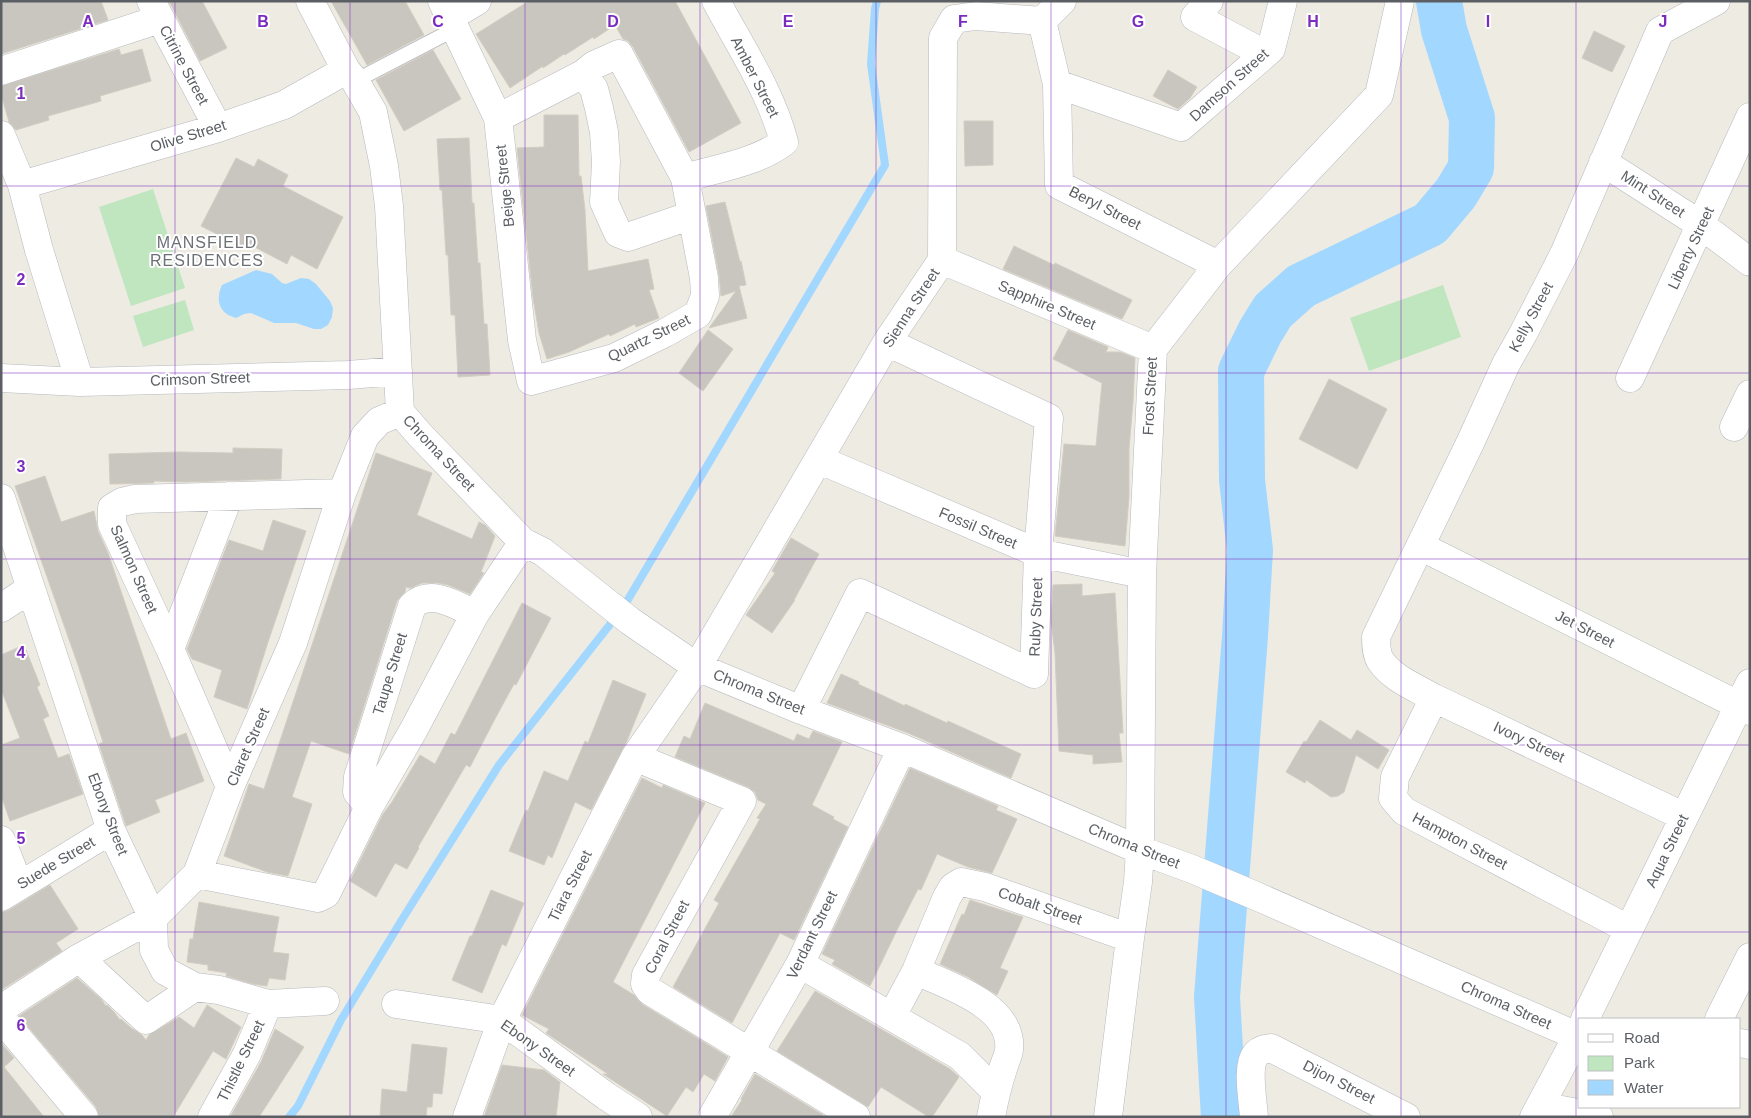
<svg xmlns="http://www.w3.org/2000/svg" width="1751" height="1118" font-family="Helvetica,sans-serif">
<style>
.green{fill:#bfe6bf}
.water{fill:#a2d7ff}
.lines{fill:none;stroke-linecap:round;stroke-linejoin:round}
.stream{stroke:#a2d7ff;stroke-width:8}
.river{stroke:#a2d7ff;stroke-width:46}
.building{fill:#c9c6c0;stroke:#d3cdc1}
.service-casing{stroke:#b6b9bd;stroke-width:16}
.minor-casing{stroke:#b6b9bd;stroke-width:29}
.service{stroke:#fff;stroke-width:14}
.minor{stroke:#fff;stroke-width:28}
.grid{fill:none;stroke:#7b2cbf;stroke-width:1;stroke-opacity:0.55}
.labels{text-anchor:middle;stroke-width:4;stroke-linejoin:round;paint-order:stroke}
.street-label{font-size:15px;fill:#5b5f64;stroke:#fff}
.neighbourhood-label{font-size:16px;letter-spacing:1px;fill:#6c7176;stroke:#fff}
.grid-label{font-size:16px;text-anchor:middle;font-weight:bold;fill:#7b2cbf;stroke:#fff;stroke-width:4;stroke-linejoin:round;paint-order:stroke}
</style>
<rect width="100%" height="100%" fill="#eeebe3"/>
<path class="green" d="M153,189l32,99 -54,18 -32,-99z
M1443,285l18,52 -92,34 -19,-53z
M185,300l9,30 -51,17 -10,-31z"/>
<path class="water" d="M256,270l16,4 10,9 4,1 15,-6 8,1 7,5 14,17 3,7 -1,9 -4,8 -7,4h-7l-18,-6h-22l-23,-10 -7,1 -8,4c-17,-4 -21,-18 -14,-33z"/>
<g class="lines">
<path class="stream" d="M289,1117l9,-11 43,-86 62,-102 96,-153 124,-157 262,-443 -14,-101 4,-55 2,-8"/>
<path class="river" d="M1224,1117l-7,-120 28,-361 5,-86 -8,-70 -1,-109 19,-39 13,-21 28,-25 129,-62 26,-31 15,-25 1,-50 -28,-88 -5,-29"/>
</g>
<path class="building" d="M1,1h100l7,19 -107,34z
M169,1h33l25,47 -27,13z
M331,1h74l19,34 -57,30z
M529,1h146l66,122 -52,29 -56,-105 -5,-6 -5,-2 -8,-14 -21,14 -1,-2 -28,18 -1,-1 -21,14v-2l-33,22 -34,-54z
M1594,31l31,15 -13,26 -30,-14z
M119,49l2,6 21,-6 9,32 -51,15 1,5 -53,15 1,4 -33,10 -7,-8 -8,-28v-8z
M433,50l28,49 -57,32 -28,-51z
M1168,70l29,17 -7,11 -12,11 -25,-13z
M544,115h34l1,61h2l4,34 3,61 60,-12 6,30 -5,1 10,28 -23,9 -1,-3 -25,12 -1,-2 -40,18 -22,7 -8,-26 -6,-35 -16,-150 27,-1z
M964,121h29v44l-28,1z
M469,138l3,65h2l4,60h2l4,61h3l3,51 -32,2 -3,-62h-4l-3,-60h-2l-4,-65h-2l-3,-51z
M236,158l18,9 4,-8 30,16 -5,11 60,31 -26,52 -26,-14 -4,9 -40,-21 -3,5 -43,-22z
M725,202l15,60 1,-1 5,24 -7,1 8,32 -38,10 27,-37 -15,5 -2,-21 -13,-69z
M1014,246l40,19 1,-2 77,37 -10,19 -119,-50z
M708,330l25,19 -30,42 -24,-18z
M1068,330l40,17 -2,5h14l15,6 -2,44 -4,47v48l-4,49 -70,-10 9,-92 32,2 6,-63 -49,-24z
M1329,379l58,30 -30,60 -58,-30z
M233,448l49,1 -1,30 -96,3 -31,-1v2l-44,1 -1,-30 70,-2 54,1z
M376,453l56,20 -15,42 55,24 7,-17 6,3 10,11 -14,36 3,1 -14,21 -22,-9 -10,-2h-16l-12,5 -4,-1 -1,5 -8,9 -48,153 -38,-13 -19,56 20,7 -24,72 -21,-4 -43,-16 25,-72 15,5z
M45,476l16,46 33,-11 4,20 10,22 63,186 15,-6 18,48 -49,19 5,12 -34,14 -27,-82 4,-2 -25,-77 -63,-179z
M273,520l33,11 -38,111 -21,67 -33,-12 8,-27 -30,-11 -5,-10 42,-109 34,11z
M791,538l28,16 -25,46h1l-23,33 -26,-18 29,-42 -3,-2z
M1082,584v12l33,-3 8,140h-4l3,29 -29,2v-9l-34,-4 -4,-98 -4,-32 2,-36z
M522,603l29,15 -35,67 -2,-1 -18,33 -26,50 -4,-2 -48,82 1,1 -12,21 -12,-6 -19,34 -26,-16 33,-67 9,-12 28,-47 15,9 16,-31 4,2z
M24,645l16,40 -3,2 12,29 -6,3 15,39 11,-4 14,40 -73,27 -9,-26v-50l19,-7 -19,-49v-34z
M841,674l18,8 -1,2 47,22v-2l42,19 1,-2 73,33 -10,24 -103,-45 -81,-30z
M613,680l33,14 -20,49 -35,67 -16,-8 -23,56 -4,-3 -4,10 -35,-14 17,-41 2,1 16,-40 24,10 17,-40 3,2z
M705,703l89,38 3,-7 12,5 4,-8 29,11 -30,63 22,12 -1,2 15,8 -54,113 -14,-7 -48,90 -59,-36 46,-84 -5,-3 46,-81 -3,-1 9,-14 -8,-4 -3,-8 -7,-5 -73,-30 9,-21 6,3z
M1320,720l31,20 6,-10 32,20 -11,19 -22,-14 -12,37 -6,4 -7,1 -25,-17 -1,3 -19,-11 18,-31 2,1z
M910,768l88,38 -2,4 21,9 -25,54 -24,-6 -31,-13 -16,36 -3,-1 -21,41 -27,56 -38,-22 3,-4 -13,-6z
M642,778l20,10 1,-3 42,18 -92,179 21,13 8,9 86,53 -13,24 -11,-7 -11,18 -7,-5 -19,29 -64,-42h5l-62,-41 3,-4 -27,-14z
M50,885l28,44 -22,14 6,8 -61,39v-77l8,-3z
M491,890l33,13 -18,43 -4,-2 -20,49 -30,-13 18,-44h2z
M970,900l53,17 -23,51 8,3 -11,24 -29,-18 -28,-13 22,-50 2,1z
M199,902l80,15 -6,35 16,2 -4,26 -16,-2 -2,8 -14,-2 -27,-8 1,-3 -19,-3v-5l-21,-3 3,-23h3z
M77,978l24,21 5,7 1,-1 7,7 6,8 1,-1 10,9 11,7 4,5 3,-5 30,-18 15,11 13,-23 34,22 -15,32 -13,-8 -40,66h-74l-3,-10 -77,-91z
M815,991l135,78 9,8 -27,40h-3l-48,-30 -13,20 -91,-56z
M275,1029l29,18 -45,70h-29l31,-55z
M1,1043l13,15 -10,9 40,50h-43z
M412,1044l35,4 -5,46 -9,-1 -1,14h-5l-1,10h-46l2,-28 25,3z
M502,1065l42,5 16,12 -4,35h-72z
M755,1074l5,3 63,38 -1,2h-91l11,-17 -1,-1z"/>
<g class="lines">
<g class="service-casing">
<path id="service" d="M355,81l100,-52"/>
</g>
<g class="minor-casing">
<path id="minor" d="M151,1l67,127
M310,1l36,69 9,11 18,31 11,54 5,40 11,206 20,23 103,107 20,10 87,69 67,46 104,43 101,38 238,102 52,19 57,24 328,143 3,-1
M442,1l56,117 24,222 9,41 83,-23 51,-25 33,-19 7,-18 -1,-18 -19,-100 -66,-124 -25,11 -11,9 -85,44
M1209,1l-14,16 70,37
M450,17l27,-16
M1042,21l15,63 2,101 159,80
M1,71l159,-52
M583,74l11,15 5,19 5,24 2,30 -2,40 14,31 10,4 64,-22
M1057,84l124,43 90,-78 12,-48
M1,135l21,50 17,65 41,132
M1603,162l98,63 49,37
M685,178c33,-10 71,-15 99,-36 -13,-50 -44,-96 -68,-141
M22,185l196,-57 66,-23 62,-35
M942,260l211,89
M1,378l79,4 268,-7 50,-4
M1630,378l120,-261
M1734,427l16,-33
M820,460l218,93 104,21
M1,498l110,332 42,88 1,32 11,21 30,16 24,3 49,14 57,-3
M1420,546l330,165
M1,608l29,-19
M170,649l59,-153
M1434,698l-39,79 -2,21 11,13 224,118
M801,710l59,-117 174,81 4,-121 11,-135 -162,-76
M635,757l107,44 -96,174 -1,9 5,7 206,126
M230,787l-60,-138 -58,-125v-16l10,-6 13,-3 207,-6
M369,807l-12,-15 1,-15 54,-171c18,-18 44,-1 63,8
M1683,816l-249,-118c-17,-10 -43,-20 -54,-38 -4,-7 -4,-16 -4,-23l95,-196 35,-77 18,-32 40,-78 96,-223 56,-30
M1,840l18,45
M197,874l121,24 8,-4 43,-87 44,-76 62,-117 48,-72
M1,897l110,-67
M79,958l67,62 49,-33
M800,964l160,92 36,36
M916,971c31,14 98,35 93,79 -1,7 -5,14 -7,22 -5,15 -8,29 -11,45
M396,1004l106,16 104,76 32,21
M1,1009l78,-51 74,-40 44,-44 33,-87 63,-144 49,-150 23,-57 14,-15 21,-9
M892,1016l24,-45 31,-74 6,-10 8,-5 24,5 145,51 8,-56 2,-32 2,-276 11,-225 65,-84 161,-170 21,-94
M1,1018l83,99
M1585,1019l165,-336
M1719,1019l31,-62
M1740,1043l10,2
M1540,1106l59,11
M212,1117l35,-63 21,-50
M467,1117l35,-97 133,-263 62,-90 190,-325 55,-82 1,-222 11,-19 22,-3 66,5 20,-20
M712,1117l88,-153 102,-216
M1108,1117l22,-179
M1254,1117c-1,-16 -8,-51 2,-63 5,-5 9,-5 15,-6l135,69
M1534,1117l46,-86"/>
</g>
<use href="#service" class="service"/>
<use href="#minor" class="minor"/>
</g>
<path class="grid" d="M175,1v1116M350,1v1116M525,1v1116M700,1v1116M876,1v1116M1051,1v1116M1226,1v1116M1401,1v1116M1576,1v1116M1,186h1749M1,373h1749M1,559h1749M1,745h1749M1,932h1749"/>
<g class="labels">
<g class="street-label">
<text transform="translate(184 65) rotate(62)" y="5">Citrine Street</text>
<text transform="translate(755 77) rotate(63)" y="5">Amber Street</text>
<text transform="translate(1229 85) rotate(-42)" y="5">Damson Street</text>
<text transform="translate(188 136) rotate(-17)" y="5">Olive Street</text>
<text transform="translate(505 186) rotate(-96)" y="5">Beige Street</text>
<text transform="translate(1653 194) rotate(33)" y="5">Mint Street</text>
<text transform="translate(1105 208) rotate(27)" y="5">Beryl Street</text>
<text transform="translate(1691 248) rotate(-65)" y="5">Liberty Street</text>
<text transform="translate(1047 305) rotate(23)" y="5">Sapphire Street</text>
<text transform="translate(911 308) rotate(-57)" y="5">Sienna Street</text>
<text transform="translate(1531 317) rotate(-62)" y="5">Kelly Street</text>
<text transform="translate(649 338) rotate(-26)" y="5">Quartz Street</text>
<text transform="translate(200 379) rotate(-2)" y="5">Crimson Street</text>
<text transform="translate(1150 396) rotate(-87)" y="5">Frost Street</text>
<text transform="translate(439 453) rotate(47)" y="5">Chroma Street</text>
<text transform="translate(978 528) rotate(23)" y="5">Fossil Street</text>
<text transform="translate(134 569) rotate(66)" y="5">Salmon Street</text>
<text transform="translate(1036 617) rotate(-88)" y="5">Ruby Street</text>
<text transform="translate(1585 629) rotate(27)" y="5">Jet Street</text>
<text transform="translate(390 674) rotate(-73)" y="5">Taupe Street</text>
<text transform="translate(759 692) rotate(22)" y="5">Chroma Street</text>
<text transform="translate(1529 742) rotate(25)" y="5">Ivory Street</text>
<text transform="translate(248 747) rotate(-66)" y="5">Claret Street</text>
<text transform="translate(108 814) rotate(69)" y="5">Ebony Street</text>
<text transform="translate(1460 841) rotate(28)" y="5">Hampton Street</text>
<text transform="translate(1134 846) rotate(22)" y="5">Chroma Street</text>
<text transform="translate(1667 851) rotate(-64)" y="5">Aqua Street</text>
<text transform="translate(56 863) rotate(-31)" y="5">Suede Street</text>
<text transform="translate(570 886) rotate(-63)" y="5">Tiara Street</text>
<text transform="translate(1040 906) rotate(19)" y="5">Cobalt Street</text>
<text transform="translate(812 935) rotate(-64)" y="5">Verdant Street</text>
<text transform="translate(667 937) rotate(-63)" y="5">Coral Street</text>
<text transform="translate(1506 1005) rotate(24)" y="5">Chroma Street</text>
<text transform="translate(538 1048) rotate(35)" y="5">Ebony Street</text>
<text transform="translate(241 1061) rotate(-64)" y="5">Thistle Street</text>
<text transform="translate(1339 1082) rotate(27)" y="5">Dijon Street</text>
</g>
<g class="neighbourhood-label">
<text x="207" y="248">MANSFIELD<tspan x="207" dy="18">RESIDENCES</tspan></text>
</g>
</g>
<g class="grid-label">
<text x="88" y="27">A</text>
<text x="263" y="27">B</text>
<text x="438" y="27">C</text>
<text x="613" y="27">D</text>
<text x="788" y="27">E</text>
<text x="963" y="27">F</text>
<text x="1138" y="27">G</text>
<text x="1313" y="27">H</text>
<text x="1488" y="27">I</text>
<text x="1663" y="27">J</text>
<text x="21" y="99">1</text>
<text x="21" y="285">2</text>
<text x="21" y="472">3</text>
<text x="21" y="658">4</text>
<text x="21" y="844">5</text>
<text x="21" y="1031">6</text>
</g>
<rect width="1751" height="1118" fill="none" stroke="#5b5f64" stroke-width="5"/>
<rect x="1578" y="1018" width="162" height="90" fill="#ffffff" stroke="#bdbfc1"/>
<rect x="1588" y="1034" width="25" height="8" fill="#ffffff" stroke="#bdbfc1"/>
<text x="1624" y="1043" font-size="15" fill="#5b5f64">Road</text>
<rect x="1588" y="1056" width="25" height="15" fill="#bfe6bf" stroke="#bdbfc1"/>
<text x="1624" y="1068" font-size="15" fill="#5b5f64">Park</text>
<rect x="1588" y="1080" width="25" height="15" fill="#a2d7ff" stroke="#bdbfc1"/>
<text x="1624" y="1093" font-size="15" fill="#5b5f64">Water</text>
</svg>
